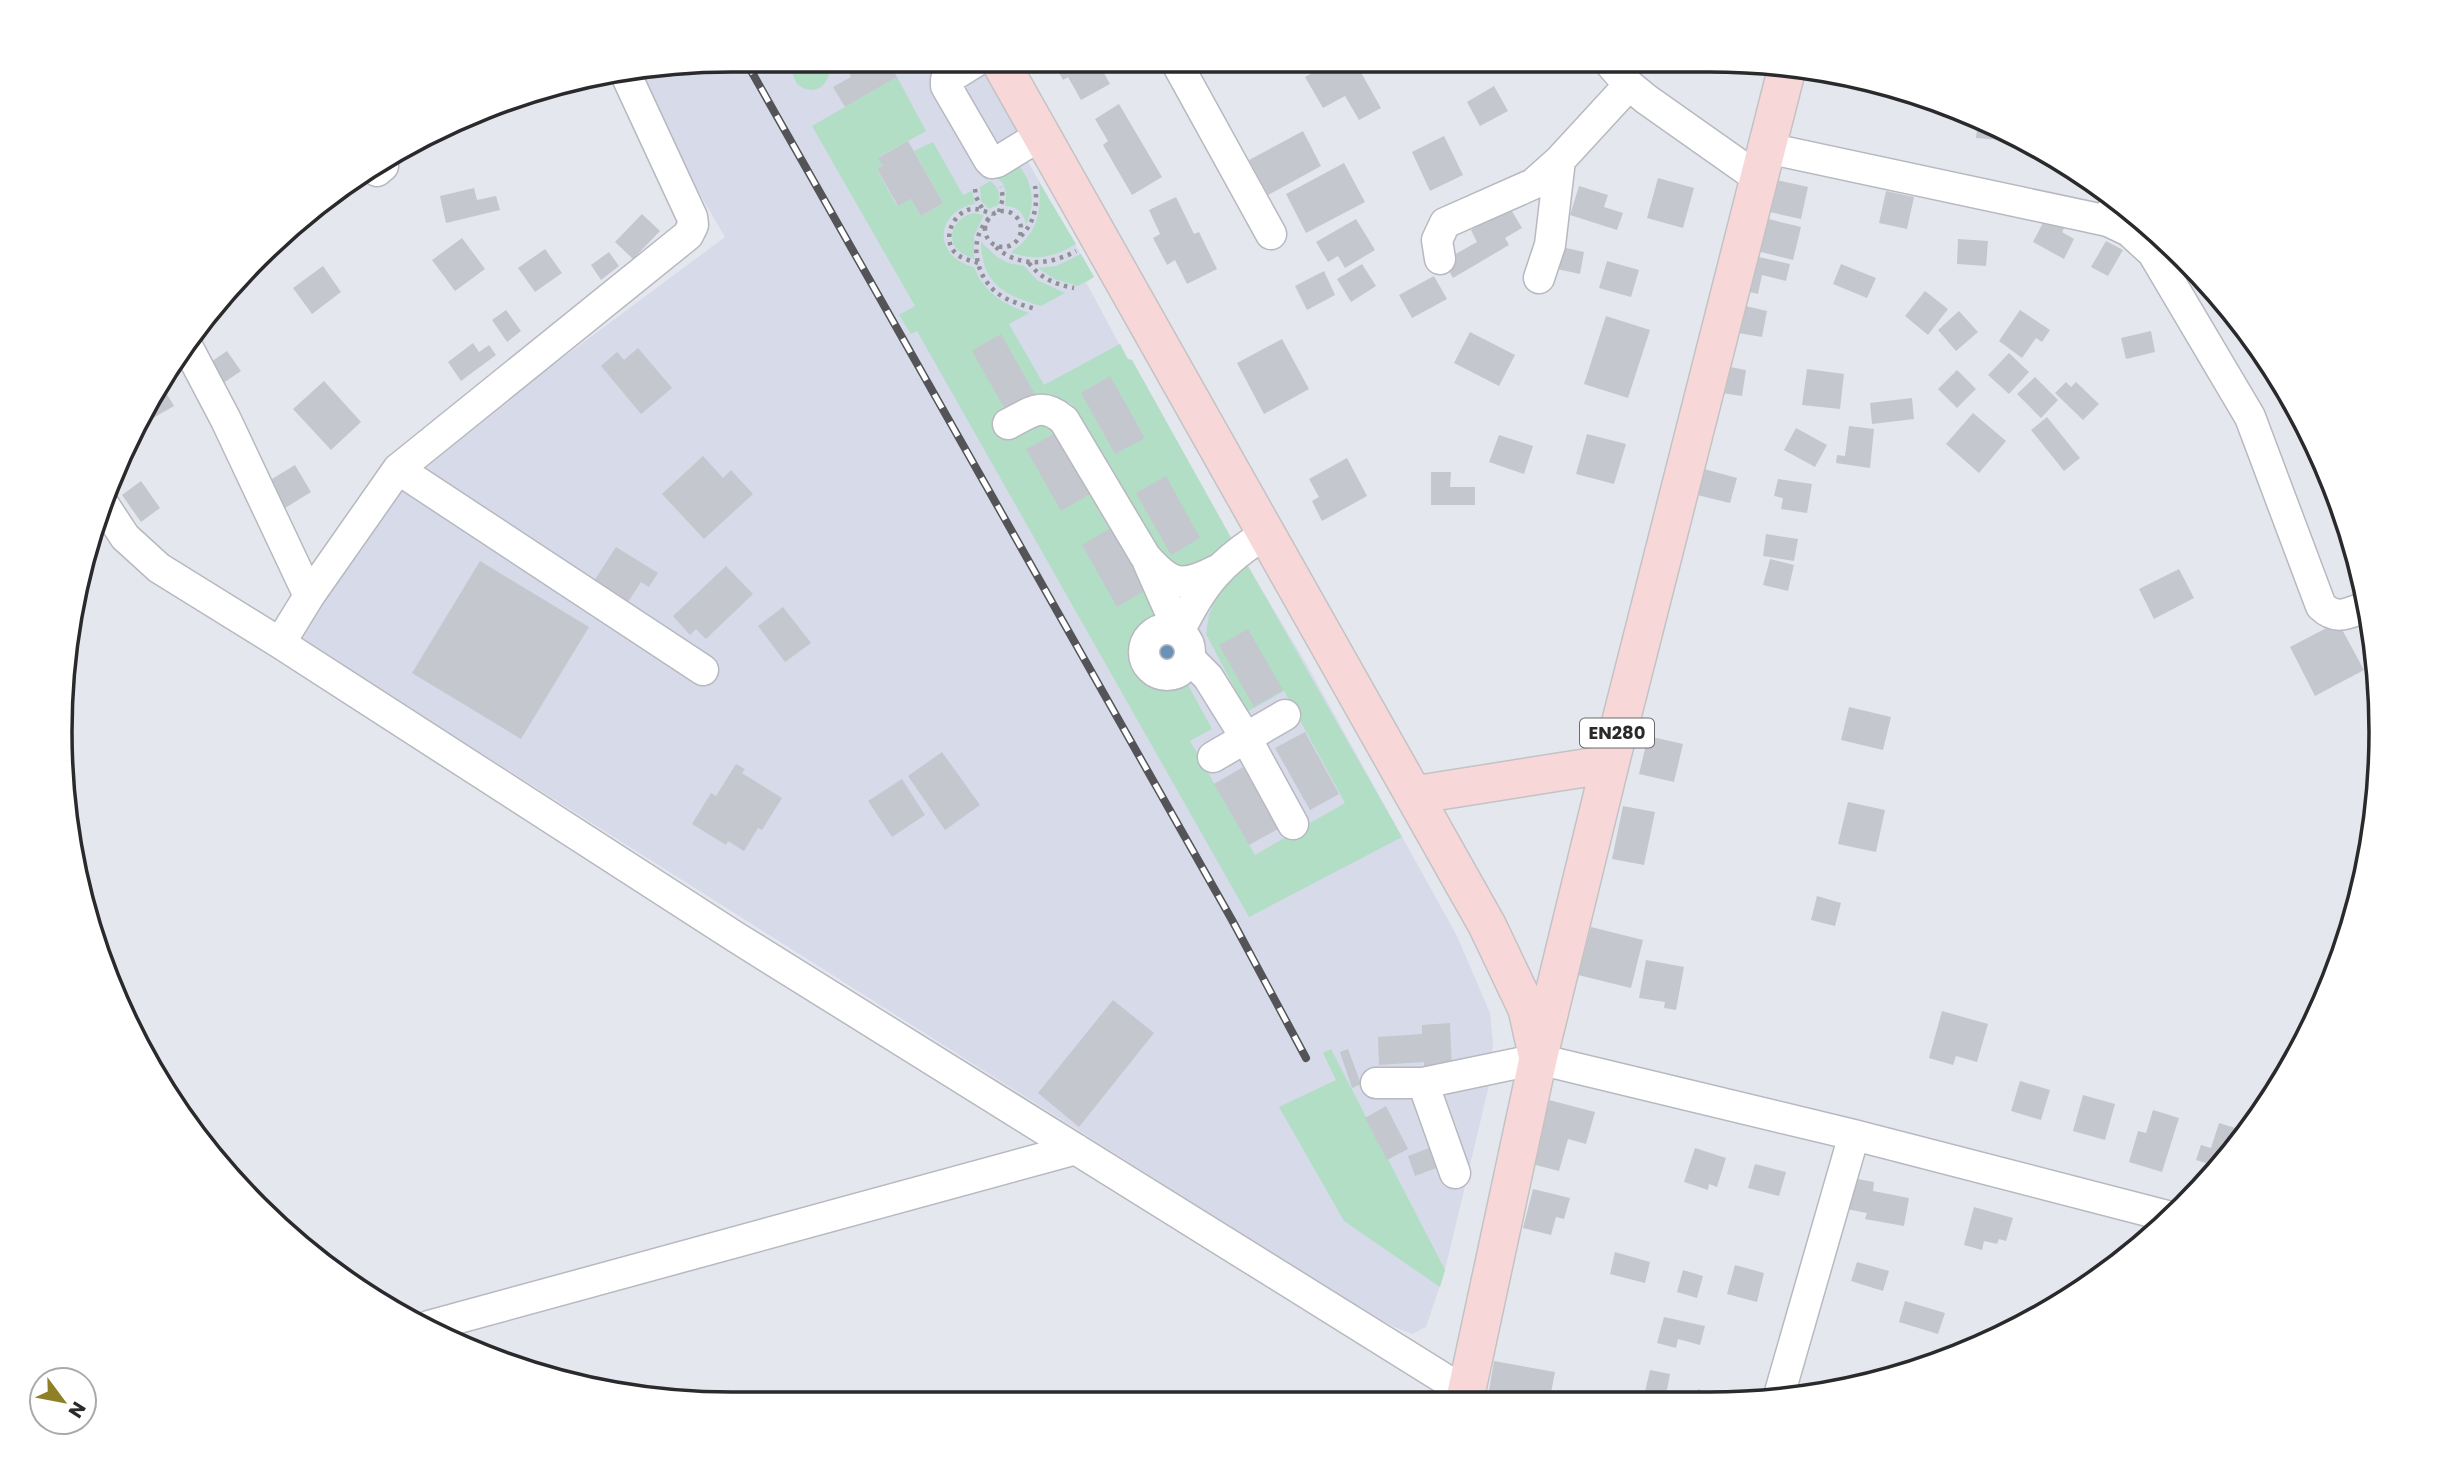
<svg xmlns="http://www.w3.org/2000/svg" width="2441" height="1464" font-family="Poppins,sans-serif">
<style>
.built{fill:#d6dae9}
.green{fill:#b2dec6}
.water{fill:#6b91b9}
.building{fill:#c5c7cf}
.lines{fill:none;stroke-linecap:round;stroke-linejoin:round}
.minor-casing{stroke:#b7b9c0;stroke-width:33}
.major-casing{stroke:#c3c3c4;stroke-width:40}
.path{stroke:#909197;stroke-width:4.5;stroke-dasharray:3.5 5;stroke-linecap:butt}
.minor{stroke:#fff;stroke-width:30}
.major{stroke:#f8d7d9;stroke-width:37}
.rail-casing{stroke:#545458;stroke-width:8}
.rail{stroke:#fff;stroke-width:5;stroke-dasharray:16;stroke-linecap:butt}
.labels{text-anchor:middle;stroke-width:5;stroke-linejoin:round;paint-order:stroke}
.shield{fill:#fff;stroke:#6a6a6c;stroke-width:2}
.shield-label{font-size:18px;font-weight:bold;fill:#2a2a2d}
.rim{fill:none;stroke:#2a2a2d;stroke-width:3.5}
</style>
<rect width="100%" height="100%" fill="#e5e7ef"/>
<path class="built" d="M732,60h248l54,95 -7,5 67,117 -8,5 41,77 5,1 102,183 73,122 150,271 33,77 3,30 -4,42 -44,185 -19,57 -14,7 -20,-8 -48,-28 -1045,-660 117,-171 309,-230 -94,-161z"/>
<path class="green" d="M798,60h26l5,14c-4,16 -19,21 -32,10l-5,-11z
M897,77l29,54 -47,26 4,9 -6,4 20,36 14,-7 10,17 22,-13 -29,-52 19,-9 30,53 9,-4 3,13c-40,7 -43,53 -1,63 10,26 29,37 55,46l-20,11 35,61 76,-41 8,15 4,1 102,183c-22,15 -43,31 -69,20l-93,-159 -22,-10 -48,26 47,5 113,191c-52,25 -30,86 25,67l25,46 -22,12 65,114 90,-52 -61,-112 -37,21 -41,-78 3,-19 16,-39 19,-17 158,278 -153,80 -332,-586 -6,3 -12,-19 16,-9 -103,-180z
M1018,165c15,17 18,39 8,60 -2,-12 -9,-19 -21,-19 2,-12 2,-21 -9,-29z
M990,181c9,6 11,14 8,24l-9,4 -8,-8 -1,-14z
M1039,182l37,62c-22,13 -41,18 -65,8 26,-17 31,-40 28,-70z
M974,213l10,2 -10,21v23c-6,-3 -15,-6 -19,-12 -9,-16 5,-32 19,-34z
M981,242l16,15 11,6 16,3 13,14 28,13 -24,13c-36,-11 -59,-21 -60,-64z
M1081,254l13,23 -16,9 -24,-7 -16,-11 18,-2z
M1331,1049l114,221 -5,17 -96,-66 -65,-114 57,-27 -13,-27z"/>
<path class="water" d="M1155 653a12 12 0 1 1 24 0a12 12 0 1 1-24 0Z"/>
<path class="building" d="M842,60h45l10,17 -52,30 -12,-20 18,-10z
M1052,60h45l13,24 -29,16 -13,-23 -5,3z
M1335,60h19l27,48 -22,12 -14,-24 -22,12 -18,-31z
M1494,86l14,25 -28,15 -13,-24z
M1119,104l43,73 -30,18 -29,-50 5,-4 -13,-22z
M1978,121l24,12 -1,7 -25,-2z
M1303,131l18,35 -53,29 -19,-35z
M1444,136l19,39 -33,16 -18,-39z
M908,141l35,62 -22,13 -10,-17 -13,7 -21,-37 6,-3 -5,-8z
M1344,163l21,39 -59,31 -20,-39z
M1658,178l36,10 -11,40 -36,-10z
M1772,179l36,8 -7,32 -36,-8z
M1579,186l29,9 -4,12 19,6 -6,17 -47,-15z
M474,188l3,12 19,-4 4,14 -54,13 -6,-27z
M1886,191l28,6 -7,32 -28,-6z
M1176,197l18,37 5,-2 18,37 -30,15 -12,-24 -8,5 -14,-27 7,-4 -11,-24z
M1510,208l12,20 -17,10 4,7 -56,33 -10,-17 34,-19 -6,-12z
M642,214l18,17 -27,28 -18,-17z
M2047,215l19,10 -4,7 12,7 -10,20 -31,-17z
M1756,216l45,11 -8,33 -44,-11z
M1356,219l19,31 -30,18 -7,-12 -10,6 -12,-20z
M462,238l23,31 -30,22 -23,-31z
M1958,239l30,2 -2,25 -29,-2z
M2106,241l17,9 -15,26 -17,-9z
M1557,246l27,6 -4,22 -28,-6z
M545,249l17,24 -27,19 -17,-24z
M609,252l10,14 -18,14 -10,-15z
M1750,255l40,9 -4,17 -24,-6 -4,19 -16,-4z
M1607,261l32,9 -8,27 -32,-9z
M1362,264l14,22 -25,16 -14,-23z
M1841,264l35,14 -9,20 -34,-14z
M323,266l18,26 -29,22 -19,-26z
M1324,271l11,24 -28,15 -12,-24z
M1434,276l13,23 -35,19 -13,-23z
M1925,291l23,18 -20,26 -23,-19z
M1737,304l30,7 -5,26 -30,-5z
M506,310l15,21 -14,11 -15,-22z
M2020,310l30,20 -8,12 -6,-4 -14,20 -23,-17z
M1959,311l19,21 -22,19 -18,-21z
M1606,316l44,14 -22,68 -44,-14z
M2151,331l4,21 -29,7 -5,-21z
M1470,332l45,23 -16,31 -45,-23z
M1001,334l35,62 -29,17 -35,-62z
M1282,339l27,50 -45,25 -27,-51z
M473,343l6,9 10,-7 7,10 -35,26 -13,-19z
M638,348l34,40 -31,26 -40,-48 16,-14 7,8z
M227,351l14,20 -22,15 -14,-20z
M2009,353l20,19 -20,22 -21,-19z
M1714,364l32,6 -4,26 -33,-5z
M1807,369l37,5 -4,35 -38,-4z
M1957,370l19,19 -19,19 -19,-19z
M1110,376l35,62 -30,16 -34,-61z
M2035,377l23,23 -17,18 -24,-24z
M324,381l37,41 -30,28 -38,-41z
M2066,382l5,5 5,-5 23,22 -16,16 -28,-27z
M162,386l12,20 -28,16 -3,-4 15,-30z
M1912,398l2,21 -42,5 -2,-21z
M1973,413l33,28 -27,32 -33,-29z
M2047,417l33,41 -16,13 -33,-41z
M1849,426l25,3 -4,39 -34,-5 1,-8 8,1z
M1796,428l31,17 -12,22 -31,-17z
M1056,433l34,61 -29,17 -35,-62z
M1587,434l39,10 -12,40 -38,-10z
M1499,435l34,11 -9,28 -35,-12z
M703,456l20,22 8,-8 22,24 -49,45 -42,-45z
M1347,458l20,38 -45,25 -10,-20 7,-4 -10,-18z
M295,465l16,27 -42,26 -17,-27z
M1704,469l33,9 -7,25 -33,-8z
M1431,472h20l-1,15h25v18h-44z
M1166,476l34,62 -29,17 -35,-62z
M1778,479l34,5 -5,29 -26,-4 2,-11 -9,-2z
M141,481l19,27 -19,14 -19,-27z
M1111,528l35,62 -29,17 -35,-62z
M1766,534l32,5 -4,22 -31,-5z
M616,547l42,26 -9,14 -8,-5 -13,20 -34,-21z
M1770,559l24,6 -6,26 -25,-6z
M480,561l109,66 -68,112 -109,-66z
M726,566l27,28 -47,45 -10,-10 -6,6 -17,-19z
M2179,569l15,29 -40,21 -15,-30z
M783,607l28,36 -26,19 -27,-36z
M2338,622l26,48 -49,26 -25,-49z
M1248,629l35,61 -29,17 -35,-62z
M1849,707l42,10 -8,33 -42,-10z
M1305,732l34,62 -29,16 -35,-62z
M1648,736l35,8 -9,38 -35,-8z
M942,752l38,53 -35,25 -37,-54z
M736,764l9,5 -3,4 40,25 -20,32 -4,-2 -14,23 -16,-10 -2,4 -34,-21 19,-31 5,3z
M1243,767l35,62 -29,16 -35,-61z
M902,779l23,36 -33,22 -24,-36z
M1848,802l37,8 -9,42 -38,-8z
M1623,806l32,6 -11,53 -32,-6z
M1817,896l24,7 -6,23 -24,-6z
M1591,927l52,13 -12,48 -53,-13z
M1646,960l38,7 -8,43 -12,-2 1,-6 -26,-4z
M1113,1000l41,33 -75,94 -41,-34z
M1942,1011l46,13 -11,38 -21,-6 -3,9 -24,-7z
M1450,1023l2,46 -28,2v-9l-45,3 -1,-28 44,-3v-9z
M1348,1049l13,35 -9,4 -12,-36z
M2020,1081l30,9 -9,30 -30,-9z
M2083,1095l32,9 -10,36 -32,-9z
M1549,1100l46,12 -9,32 -18,-5 -9,32 -27,-7z
M1386,1106l22,43 -21,11 -22,-42z
M2153,1110l26,8 -17,54 -33,-10 9,-31 8,2z
M2219,1123l26,8 -1,2 -28,33 -20,-6 5,-15 10,3z
M1432,1147l7,20 -24,9 -7,-20z
M1695,1148l31,10 -9,29 -8,-3 -1,6 -24,-8z
M1755,1164l31,8 -7,24 -31,-8z
M1841,1176l33,6 -1,9 36,7 -5,28 -39,-7 2,-6 -31,-6z
M1533,1189l37,9 -6,21 -8,-2 -5,18 -28,-7z
M1974,1207l39,11 -7,23 -7,-2 -2,5 -13,-3 -2,9 -18,-5z
M1615,1252l35,10 -5,21 -35,-9z
M1857,1262l32,9 -6,20 -32,-10z
M1735,1265l29,8 -7,29 -30,-8z
M1683,1270l20,6 -6,22 -20,-6z
M1905,1301l40,12 -7,21 -39,-12z
M1664,1317l41,9 -5,19 -22,-6 -2,9 -19,-5z
M1494,1361l61,11 -6,31h-20l-41,-7z
M1650,1370l20,4 -5,26 -21,-4z
M1698,1389l33,11 -1,3h-37z"/>
<g class="lines">
<g class="minor-casing">
<path id="minor" d="M978,60l-32,20v6l43,74 3,3 5,-1 44,-27
M1175,60l96,174
M1608,61l21,24 17,14 112,79
M1767,148l341,73 8,-20
M377,171l6,-5
M2108,221l21,10 24,22 97,164 71,189c17,16 28,6 48,0
M1440,259l-3,-19 8,-17 88,-39 27,-24 69,-75
M1539,278l11,-33 10,-85
M186,344l40,76 83,176 -29,47
M1008,424c24,-12 33,-23 56,-4l81,136c26,30 37,32 72,14
M398,469l305,201
M102,502l23,35 34,31 121,75 454,293 733,457
M1148,562l31,70
M309,596l89,-127 290,-234 5,-10 -1,-8 -65,-140
M1144 652a23 23 0 1 1 46 0a23 23 0 1 1-46 0Z
M1179,632c23,-48 42,-71 88,-99
M1189,658l19,19 38,61 47,86
M1213,757l72,-42
M1376,1083h47l32,90
M1423,1083l115,-24 316,76 317,82
M429,1326l647,-177
M1778,1399l76,-264"/>
</g>
<g class="major-casing">
<path id="major" d="M999,60l488,865 40,84 10,45
M1414,795l196,-31
M1464,1403l74,-344 72,-295 177,-696"/>
</g>
<path class="path" d="M975,189l1,8 7,13
M985 229a18 18 0 1 1 36 0a18 18 0 1 1-36 0Z
M999,212l4,-14 -2,-11
M989,219c-21,19 -14,56 7,73 11,9 26,13 40,17
M1021,236c14,-14 17,-32 14,-50
M996,247c22,21 55,18 80,4
M978,263c-9,-3 -20,-5 -25,-13 -10,-14 1,-38 18,-41 7,-1 15,3 22,5
M1029,263c12,16 26,21 45,25"/>
<use href="#minor" class="minor"/>
<use href="#major" class="major"/>
<g class="rail-casing">
<path id="rail" d="M745,60l487,860 74,138"/>
</g>
<use href="#rail" class="rail"/>
</g>
<g class="labels">
<rect class="shield" x="1580" y="718.5" width="74" height="29" rx="5"/>
<g class="shield-label">
<text x="1617" y="739">EN280</text>
</g>
</g>
<path d="M0 0H2441V1464H0ZM732 72H1709A660 660 0 0 1 2369 732V732A660 660 0 0 1 1709 1392H732A660 660 0 0 1 72 732V732A660 660 0 0 1 732 72Z" fill="#fff" fill-rule="evenodd"/>
<path class="rim" d="M732 72H1709A660 660 0 0 1 2369 732V732A660 660 0 0 1 1709 1392H732A660 660 0 0 1 72 732V732A660 660 0 0 1 732 72Z"/>
<g transform="translate(63 1401) rotate(122)"><circle r="33" fill="#ffffff" stroke="#aaaaab" stroke-width="2"/>
<path d="M0-5L12 26L0 18L-12 26Z" fill="#8f7f26"/>
<text y="-10" font-size="19" font-weight="bold" text-anchor="middle" fill="#2a2a2d">N</text>
</g>
</svg>
